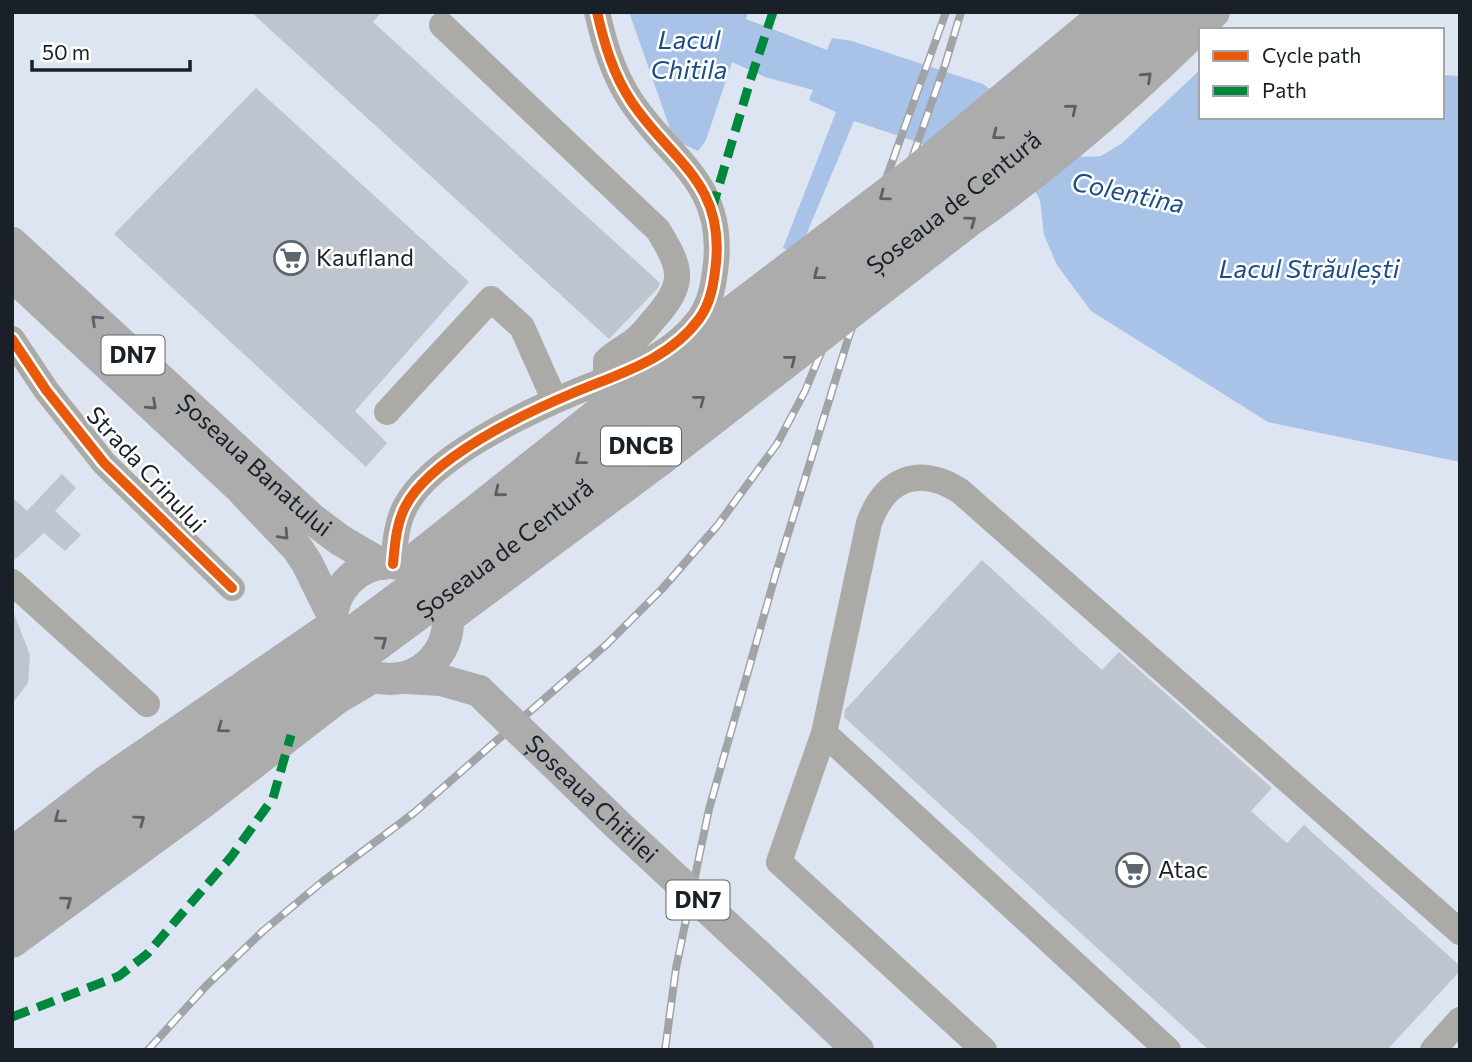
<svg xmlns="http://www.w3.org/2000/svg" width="1472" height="1062" font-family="Commissioner,sans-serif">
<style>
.water{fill:#a8c3e7}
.building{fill:#bec5ce}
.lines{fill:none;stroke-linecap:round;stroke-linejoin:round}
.minor{stroke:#abaaa7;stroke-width:26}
.major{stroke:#acacad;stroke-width:32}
.rail-casing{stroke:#a0a4a6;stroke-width:8}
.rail{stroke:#fff;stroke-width:5;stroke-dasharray:16;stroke-linecap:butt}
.major-bridge{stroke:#acacad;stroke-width:32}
.quiet{stroke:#00873e;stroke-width:9;stroke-dasharray:18 9;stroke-linecap:butt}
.cycleway-casing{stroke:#fff;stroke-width:15}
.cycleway{stroke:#e8590c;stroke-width:10}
.oneway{stroke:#5b5f63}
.labels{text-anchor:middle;stroke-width:5;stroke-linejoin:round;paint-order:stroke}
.shield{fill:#fff;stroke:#5e6368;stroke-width:2}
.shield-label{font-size:23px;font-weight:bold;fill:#192027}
.street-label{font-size:24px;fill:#192027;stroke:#fff}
.poi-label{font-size:24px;fill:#192027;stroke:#fff;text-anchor:start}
.water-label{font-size:26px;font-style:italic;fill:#1c4d84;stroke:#fff}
</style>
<rect width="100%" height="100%" fill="#dce5f1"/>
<path class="water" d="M629,12h119l-2,7 81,31 5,-12 20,3 131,43 99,73 19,-1 20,-12 80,-75v48h241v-42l18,1v386l-192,-40 -177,-111 -34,-46 -13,-30 -4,-35 -6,-11 -75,-33 -105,-35 -56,133 -15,-6 53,-136 -27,-12 4,-10 -48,-13 -33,-15 -26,78 -8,11 -24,-11z"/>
<path class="building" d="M251,12h131l-9,10 287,261 -2,5 -49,51z
M256,88l213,194 -114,129 32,32 -21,24 -252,-233z
M62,474l14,14 -21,23 26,24 -16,16 -21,-18 -32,29v-65l15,14z
M982,560l120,110 17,-18 153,136 -21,23 36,32 17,-18 156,141v5l-73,79h-178l-365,-333 1,-7z
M13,611l17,44 -2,28 -16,21z"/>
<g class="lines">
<path class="minor" d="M442,25l216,205c24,39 28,53 -3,88 -7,8 -14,18 -23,24 -9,7 -18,11 -26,19v20
M12,339l34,51 58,73 128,125
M387,412l104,-113 31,28 33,74
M393,564c2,-20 3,-39 12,-57 25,-49 118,-93 168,-114 45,-19 96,-33 126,-74 12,-16 15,-37 17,-56 8,-82 -46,-103 -85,-162 -18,-27 -27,-58 -34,-89
M12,582l135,122
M824,733l344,317
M984,1050l-205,-188 45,-129 45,-210c16,-45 50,-58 91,-32l500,441
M1433,1050l27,-30"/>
<g class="major">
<path id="s1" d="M12,243l300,276 28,21 41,24"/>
<path d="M12,275l226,211 59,62 10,15 25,51"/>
<circle cx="390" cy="621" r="58"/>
<path d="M406,566l204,-162"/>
<path d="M448,618l211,-157"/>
<path d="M405,678l36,2 38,11"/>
<path d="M12,853l93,-71 227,-156"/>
<path d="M12,882l58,-40"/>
<path d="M12,911l73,-50"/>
<path d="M12,942l190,-139 134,-104 37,-22"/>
<path d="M775,971l83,79"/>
</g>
<g class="rail-casing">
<path id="rail" d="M148,1050l58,-64 57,-55 59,-49 93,-70 192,-168 55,-55 55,-63 60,-82 28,-53 35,-84 106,-295
M665,1050l11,-82 33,-159 67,-236 72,-234 97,-274 16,-53"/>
</g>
<use href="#rail" class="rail"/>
<g class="major-bridge">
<path d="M610,404l301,-229 196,-163"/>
<path d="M659,461l309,-239c88,-62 170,-133 246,-210"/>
<path id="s2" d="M479,691l143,138 153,142"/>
<path d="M70,842l423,-315 577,-449 73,-66"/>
<path id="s3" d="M85,861l426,-315 429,-331 148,-118 94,-85"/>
</g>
<path class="quiet" d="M712,209l39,-131 22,-66
M12,1017l107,-41 28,-22 84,-97 42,-59 18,-63"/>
<g class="cycleway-casing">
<path id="cycleway" d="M12,339l34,51 58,73 128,125
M393,564c2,-20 3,-39 12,-57 25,-49 118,-93 168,-114 45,-19 96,-33 126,-74 12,-16 15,-37 17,-56 8,-82 -46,-103 -85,-162 -18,-27 -27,-58 -34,-89"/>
</g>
<use href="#cycleway" class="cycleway"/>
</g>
<defs><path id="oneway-chevron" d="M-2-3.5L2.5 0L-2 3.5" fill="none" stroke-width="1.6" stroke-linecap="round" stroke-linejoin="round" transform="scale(1.75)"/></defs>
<g class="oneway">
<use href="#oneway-chevron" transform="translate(1147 77) rotate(-43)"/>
<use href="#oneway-chevron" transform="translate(1072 109) rotate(-39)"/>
<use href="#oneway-chevron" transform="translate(997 135) rotate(142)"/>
<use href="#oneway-chevron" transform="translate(884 196) rotate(143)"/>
<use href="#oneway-chevron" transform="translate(971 221) rotate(-36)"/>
<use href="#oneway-chevron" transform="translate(818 275) rotate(142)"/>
<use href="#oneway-chevron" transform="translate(96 320) rotate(-137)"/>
<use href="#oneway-chevron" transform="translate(791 360) rotate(-38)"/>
<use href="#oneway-chevron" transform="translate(700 400) rotate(-38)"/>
<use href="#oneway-chevron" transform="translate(152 405) rotate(43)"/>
<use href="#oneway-chevron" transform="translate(580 460) rotate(142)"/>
<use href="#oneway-chevron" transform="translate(499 492) rotate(141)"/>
<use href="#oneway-chevron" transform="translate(284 535) rotate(47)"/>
<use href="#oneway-chevron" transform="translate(382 641) rotate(-36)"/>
<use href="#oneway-chevron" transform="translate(222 728) rotate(143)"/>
<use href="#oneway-chevron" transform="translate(59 818) rotate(143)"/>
<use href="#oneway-chevron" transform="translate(140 820) rotate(-36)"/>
<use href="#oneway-chevron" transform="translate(67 901) rotate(-36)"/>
</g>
<defs>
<g id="supermarket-ring" transform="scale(1.75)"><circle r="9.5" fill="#fff" stroke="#5d656e" stroke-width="1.5"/><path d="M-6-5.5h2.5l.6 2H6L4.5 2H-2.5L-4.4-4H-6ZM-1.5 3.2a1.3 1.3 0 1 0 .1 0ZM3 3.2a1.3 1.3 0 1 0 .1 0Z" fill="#5d656e"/></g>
</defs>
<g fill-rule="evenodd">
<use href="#supermarket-ring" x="291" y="258"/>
<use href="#supermarket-ring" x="1133" y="870"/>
</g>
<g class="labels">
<g class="shield">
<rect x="101.5" y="335.5" width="63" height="39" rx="5"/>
<rect x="601" y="426.5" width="80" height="39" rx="5"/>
<rect x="666.5" y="880.5" width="63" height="39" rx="5"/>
</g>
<g class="shield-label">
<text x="133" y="363">DN7</text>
<text x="641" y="454">DNCB</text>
<text x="698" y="908">DN7</text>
</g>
<g class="street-label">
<text dy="8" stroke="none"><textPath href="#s3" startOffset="1090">Șoseaua de Centură</textPath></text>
<text dy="8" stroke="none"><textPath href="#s1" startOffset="329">Șoseaua Banatului</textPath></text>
<text transform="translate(146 470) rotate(47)" y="8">Strada Crinului</text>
<text dy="8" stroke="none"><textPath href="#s3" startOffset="523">Șoseaua de Centură</textPath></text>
<text dy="8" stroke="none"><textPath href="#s2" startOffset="156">Șoseaua Chitilei</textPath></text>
</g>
<g class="poi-label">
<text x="316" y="266">Kaufland</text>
<text x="1158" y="878">Atac</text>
</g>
<g class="water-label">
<text x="689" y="49">Lacul<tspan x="689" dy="30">Chitila</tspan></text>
<text transform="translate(1128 193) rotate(12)" y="9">Colentina</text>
<text x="1309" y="278">Lacul Străulești</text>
</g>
</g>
<rect width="1472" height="1062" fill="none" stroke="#192027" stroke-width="28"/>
<rect x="1199" y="28" width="245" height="91" fill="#ffffff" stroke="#a3a6a9" stroke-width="2"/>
<rect x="1213" y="51" width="35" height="10" fill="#e8590c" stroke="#a3a6a9" stroke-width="2"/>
<text x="1262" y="63" font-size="21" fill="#192027">Cycle path</text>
<rect x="1213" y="86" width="35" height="10" fill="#00873e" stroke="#a3a6a9" stroke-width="2"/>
<text x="1262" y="98" font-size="21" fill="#192027">Path</text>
<path d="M32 60v10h158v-10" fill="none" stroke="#192027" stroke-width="3.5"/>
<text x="42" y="60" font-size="21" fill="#192027" stroke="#ffffff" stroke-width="5" paint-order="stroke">50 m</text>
</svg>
